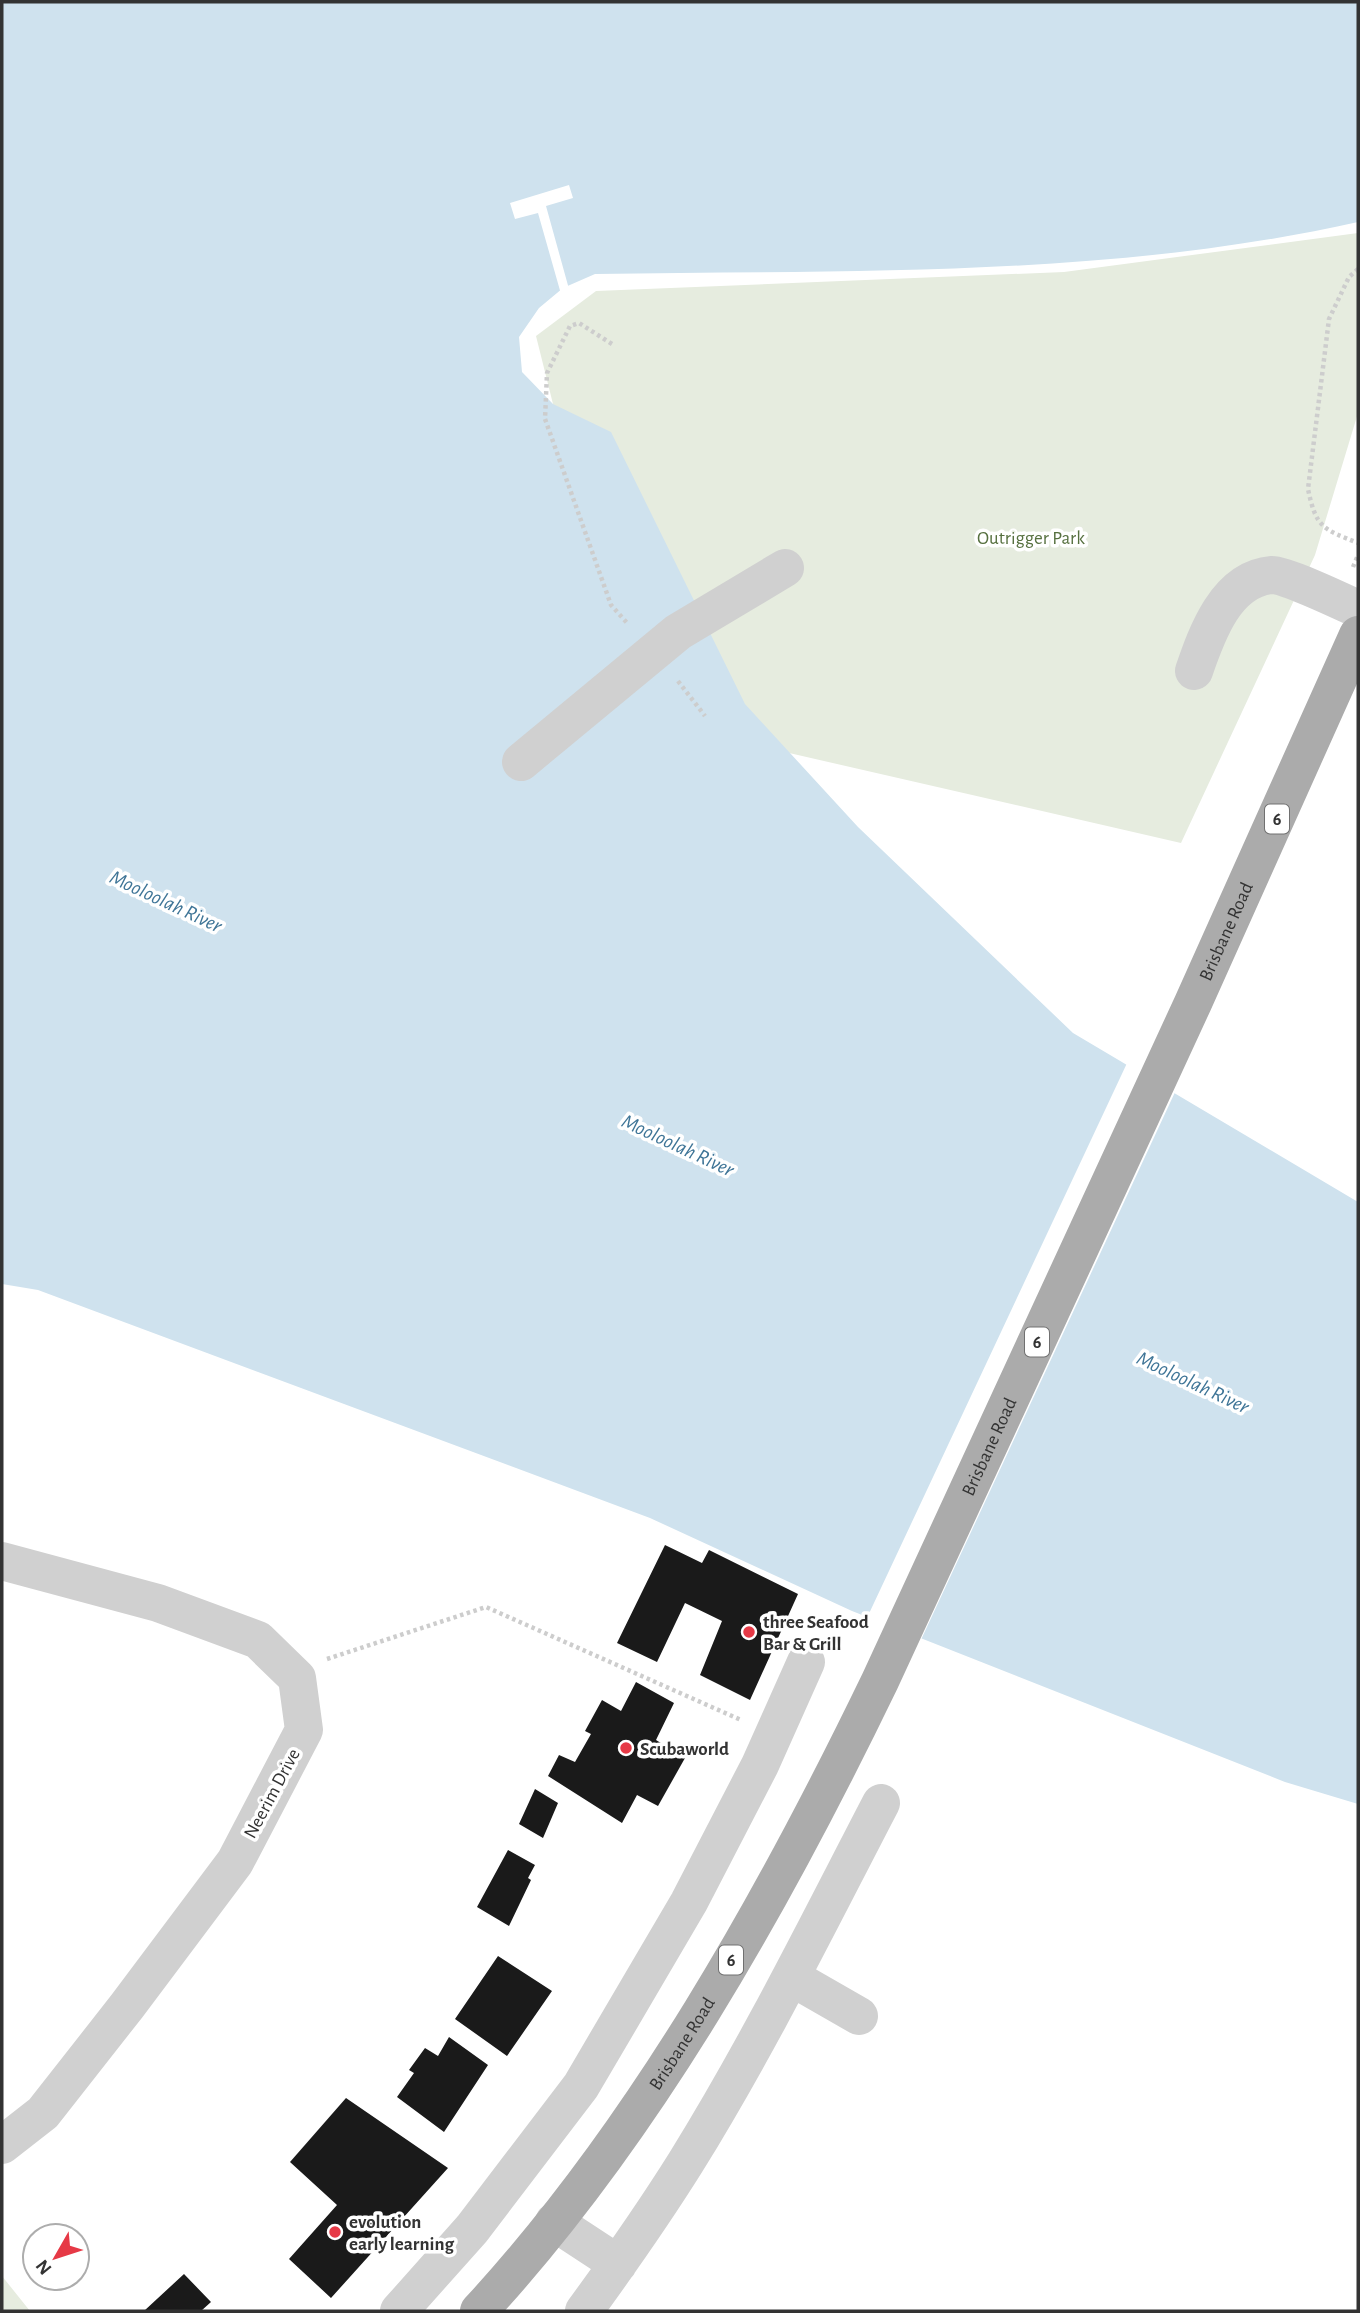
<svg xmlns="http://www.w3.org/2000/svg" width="1360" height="2313" font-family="'Alegreya Sans',sans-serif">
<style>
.green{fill:#e6ecdf}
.water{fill:#cfe2ee}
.pier{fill:#fff}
.building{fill:#1a1a1a}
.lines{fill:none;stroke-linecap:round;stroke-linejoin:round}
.path{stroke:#cdcdcd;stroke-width:4.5;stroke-dasharray:3.5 3.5;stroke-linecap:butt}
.minor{stroke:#d0d0d0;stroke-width:38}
.major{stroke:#ababab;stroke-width:38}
.poi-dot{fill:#e63946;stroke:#fff;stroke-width:2.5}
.labels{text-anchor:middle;stroke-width:7;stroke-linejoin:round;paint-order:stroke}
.shield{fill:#fff;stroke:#707070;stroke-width:2}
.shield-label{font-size:18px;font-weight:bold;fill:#333}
.park-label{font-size:19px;fill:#56703f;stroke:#fff}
.street-label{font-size:19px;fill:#333;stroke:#fff}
.poi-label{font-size:19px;font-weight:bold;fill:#333;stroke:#fff;text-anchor:start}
.water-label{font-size:21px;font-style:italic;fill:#3f7597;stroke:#fff}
</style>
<rect width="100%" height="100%" fill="#fff"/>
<path class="green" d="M1358,233v180l-43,142 -134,288 -492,-113 -78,-94 -75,-300 60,-45 468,-19z
M2,2276l28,35h-28z"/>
<path class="water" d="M2,2h1356v220c-249,56 -509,48 -763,52l-32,14 -24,20 -20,29 3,35 31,32 58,28 134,272 113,123 215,206 285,169v602l-73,-22 -433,-171 -202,-93 -612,-228 -36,-6z"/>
<path class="pier" d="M569,185l4,13 -27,8 23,83 -8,5 -23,-81 -23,6 -5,-16z
M1128,1061l48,29 -256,552 -54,-22z"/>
<path class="building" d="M665,1545l37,18 7,-13 89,44 -48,106 -50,-25 22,-54 -37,-18 -28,59 -40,-19z
M636,1682l38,21 -18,37 29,18 -27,48 -21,-11 -15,28 -74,-47 11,-21 16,7 16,-28 -6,-3 17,-31 19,11z
M535,1789l23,14 -15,35 -24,-14z
M508,1850l27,15 -7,13 3,2 -22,46 -32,-19z
M498,1956l54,35 -45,65 -52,-37z
M449,2037l39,28 -44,67 -47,-35 17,-24 -5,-3 16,-22 13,8z
M346,2098l102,70 -117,130 -42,-39 48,-54 -47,-43z
M184,2274l27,28 -10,9h-57z"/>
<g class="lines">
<path class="path" d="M1358,269l-9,8 -20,42 -21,170c8,39 15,40 50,54
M612,344l-33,-21 -9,3 -23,47 -2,46 66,186 17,19
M1353,567l5,-12
M678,681l27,35
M327,1659l159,-52 255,113"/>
<path class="minor" d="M1194,671c13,-38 32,-92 78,-96 12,-1 73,28 86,34
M521,762l157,-130 107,-64
M2,1561l156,42 100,37 39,38 7,52 -69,132 -108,144 -84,107 -41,32
M791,1977l68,39
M554,2222l64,42
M399,2311l73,-82 109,-143 108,-184 71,-137 46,-103
M584,2311c35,-48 70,-98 102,-149 72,-116 132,-238 195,-359"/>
<path class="major" id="s1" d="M479,2311c166,-180 295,-411 401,-630l313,-678 165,-368"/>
</g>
<g class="poi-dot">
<circle cx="749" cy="1632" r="7"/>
<circle cx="626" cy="1748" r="7"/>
<circle cx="335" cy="2232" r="7"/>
</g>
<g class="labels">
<g class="shield">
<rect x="1265" y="804.5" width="24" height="29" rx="5"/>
<rect x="1025" y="1327.5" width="24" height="29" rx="5"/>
<rect x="719" y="1945.5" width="24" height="29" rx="5"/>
</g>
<g class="shield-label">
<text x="1277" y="825">6</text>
<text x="1037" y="1348">6</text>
<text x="731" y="1966">6</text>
</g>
<g class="park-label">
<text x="1031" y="544">Outrigger Park</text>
</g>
<g class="street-label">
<text dy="7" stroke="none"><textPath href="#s1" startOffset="1575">Brisbane Road</textPath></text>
<text dy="7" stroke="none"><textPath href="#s1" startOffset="1008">Brisbane Road</textPath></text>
<text transform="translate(271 1793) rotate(-62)" y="7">Neerim Drive</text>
<text dy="7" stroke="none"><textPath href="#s1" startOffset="336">Brisbane Road</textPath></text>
</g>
<g class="poi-label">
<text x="763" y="1628">three Seafood<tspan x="763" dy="22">Bar &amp; Grill</tspan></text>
<text x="640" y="1755">Scubaworld</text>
<text x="349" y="2228">evolution<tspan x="349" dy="22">early learning</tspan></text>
</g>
<g class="water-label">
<text transform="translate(166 901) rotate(25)" y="7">Mooloolah River</text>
<text transform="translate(678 1145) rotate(25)" y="7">Mooloolah River</text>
<text transform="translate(1193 1382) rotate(25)" y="7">Mooloolah River</text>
</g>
</g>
<rect width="1360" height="2313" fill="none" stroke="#333333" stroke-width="7"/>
<g transform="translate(56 2257) rotate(231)"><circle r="33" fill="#ffffff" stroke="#adadad" stroke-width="2"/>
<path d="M0-5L12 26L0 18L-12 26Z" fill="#e63946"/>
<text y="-10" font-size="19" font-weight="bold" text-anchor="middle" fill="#333333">N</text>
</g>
</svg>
